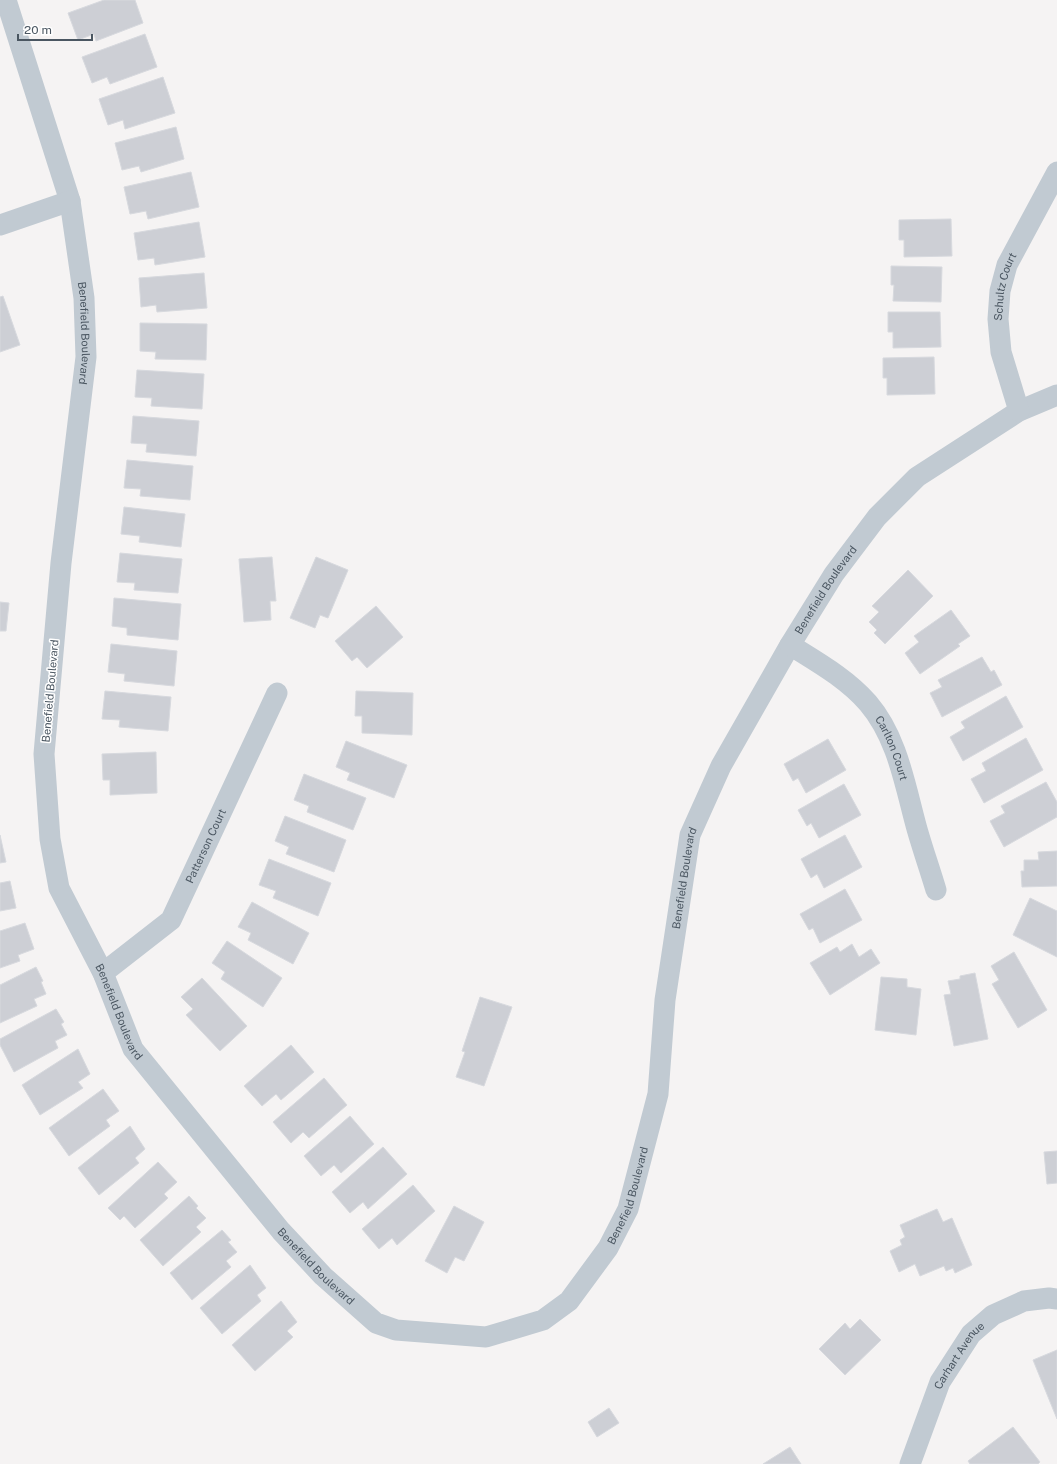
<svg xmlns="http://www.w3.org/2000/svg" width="1057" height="1464" font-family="'Public Sans',sans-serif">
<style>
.building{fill:#cdcfd5;stroke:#d7d9de}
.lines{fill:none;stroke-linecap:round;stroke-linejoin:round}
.minor{stroke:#c1cad2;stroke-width:21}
.labels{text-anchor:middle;stroke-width:3;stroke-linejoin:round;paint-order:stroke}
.street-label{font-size:11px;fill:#4a5661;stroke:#fff}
</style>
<rect width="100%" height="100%" fill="#f5f3f3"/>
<path class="building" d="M104,0h31l8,23 -47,18 -2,-7 -16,6 -10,-27z
M145,34l12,33 -47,17 -3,-7 -15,6 -10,-26z
M163,77l12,36 -50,16 -2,-9 -15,5 -9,-26z
M176,127l8,32 -43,13 -2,-6 -17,4 -7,-27z
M191,172l8,35 -51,12 -2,-8 -16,3 -6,-27z
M951,219l1,37 -48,1v-17h-5v-20z
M199,222l6,35 -50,8 -1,-7 -16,2 -4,-27z
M891,266l51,1 -1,35 -48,-1 1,-16h-3z
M204,273l3,35 -50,4 -1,-7 -15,2 -2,-29z
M3,296l17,49 -20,7v-55z
M888,312h52l1,35 -48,1v-16h-5z
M140,323l67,1 -1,36 -51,-1 1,-7 -16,-1z
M934,357l1,37 -48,1v-17h-4v-20z
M137,370l67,4 -2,35 -51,-3 1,-8 -17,-1z
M133,416l66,5 -3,35 -50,-4 1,-8 -16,-1z
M127,460l66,6 -3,34 -50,-4 1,-7 -17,-1z
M124,507l61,7 -4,33 -42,-5 1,-6 -19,-2z
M120,553l62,6 -4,34 -44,-3 1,-7 -18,-1z
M272,557l4,44h-6l1,19 -27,2 -5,-63z
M316,557l32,13 -20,48 -8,-3 -5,13 -25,-10z
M908,570l25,26 -48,48 -11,-11 3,-3 -8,-8 10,-10 -7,-6z
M114,598l67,6 -3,36 -51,-5v-7l-15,-2z
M0,602l9,1 -3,28h-6z
M376,606l27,31 -36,31 -10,-11 -5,4 -17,-20z
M951,610l19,26 -12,8 2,2 -40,28 -15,-21 14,-11 -5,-6z
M111,644l66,7 -3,35 -50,-5 1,-7 -17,-2z
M982,657l9,15 3,-2 8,15 -60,32 -12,-24 12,-6 -4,-7z
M105,691l66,6 -3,34 -49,-4 1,-7 -18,-1z
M356,691l57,2 -1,42 -50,-2v-17h-7z
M1006,696l17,31 -60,34 -13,-24 15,-9 -4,-6z
M1026,738l17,32 -59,33 -13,-24 15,-8 -4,-8z
M828,739l18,31 -40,23 -8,-15 -5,3 -9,-17z
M346,741l61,24 -13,33 -47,-18 3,-7 -14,-6z
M156,752l1,41 -47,2v-15h-7l-1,-26z
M304,774l62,24 -13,32 -46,-18 2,-6 -15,-6z
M1046,782l11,20v15l-53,30 -14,-26 15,-8 -4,-7z
M844,784l17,31 -42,23 -8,-15 -4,3 -9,-16z
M285,816l61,24 -12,32 -48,-18 3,-7 -14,-6z
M0,835l6,27 -6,1z
M845,835l17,32 -38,21 -7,-14 -6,4 -10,-19z
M1057,851v35l-35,1 -1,-16h3v-11h15l-1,-8z
M269,859l62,24 -13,33 -45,-18 3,-7 -17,-6z
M10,881l6,27 -16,3v-28z
M845,889l17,31 -42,23 -7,-15 -4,2 -9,-16z
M1030,898l27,13v46l-44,-22z
M252,902l57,31 -16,31 -45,-24 3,-7 -13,-6z
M25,923l9,26 -16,6 2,6 -20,7v-37z
M227,941l55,37 -19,29 -42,-28 4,-7 -13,-9z
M852,944l7,13 12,-8 9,14 -50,32 -20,-32 27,-16 3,5z
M1014,952l33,58 -29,18 -26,-44 7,-4 -8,-14z
M36,967l7,14 -2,1 5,12 -12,5 3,7 -37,17v-38z
M975,973l13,66 -34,7 -10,-51 7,-1 -3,-13 12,-2v-3z
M881,977l26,2v8l14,2 -5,46 -41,-5z
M202,978l45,48 -27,25 -34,-36 7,-6 -12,-12z
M480,997l32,10 -28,79 -28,-9 9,-25 -3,-1z
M56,1009l8,13 -3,2 6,11 -12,6 3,7 -44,24 -14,-27v-6z
M291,1045l23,27 -33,28 -5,-6 -14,12 -18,-20z
M78,1049l12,25 -12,8 5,6 -43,27 -18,-30z
M324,1078l23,27 -38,33 -6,-6 -12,11 -18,-21z
M103,1089l16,22 -13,9 4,6 -41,30 -20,-28z
M350,1116l24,28 -33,29 -7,-8 -13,11 -17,-20z
M130,1126l15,23 -10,9 4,5 -40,32 -21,-27z
M383,1147l24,27 -39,35 -5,-7 -13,11 -18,-21z
M1057,1151v32l-10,1 -3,-32z
M158,1162l19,20 -13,12 4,4 -33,30 -11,-12 -4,4 -12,-12z
M413,1185l22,26 -38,34 -5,-7 -13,11 -17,-20z
M189,1196l9,10 -2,2 10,10 -10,9 5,5 -38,34 -23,-26z
M454,1206l30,16 -20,39 -9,-4 -8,16 -22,-12z
M937,1209l6,13 9,-4 20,47 -17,8 -2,-5 -7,3 -2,-5 -24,10 -5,-12 -16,8 -9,-21 12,-6 -2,-5 5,-3 -5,-12z
M222,1230l9,10 -3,2 9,10 -11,9 5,6 -39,33 -22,-27z
M250,1265l16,23 -9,7 4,6 -39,33 -22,-26z
M281,1301l16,21 -10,9 6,6 -38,34 -23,-26z
M860,1319l21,21 -36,35 -26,-26 26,-26 5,6z
M1057,1350v69l-24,-59z
M609,1408l10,15 -22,14 -9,-15z
M1013,1427l27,35 -2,2h-68l-2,-3z
M790,1447l11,17h-38z"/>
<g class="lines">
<g class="minor">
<path id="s1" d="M6,0l64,201 14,97 2,59 -25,206 -17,191 6,85 9,49 44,85 30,76 148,182 42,45 53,47 20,7 90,7 57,-17 26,-19 39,-53 20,-39 30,-115 7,-94 25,-165 31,-69 69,-121 44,-71 43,-57 40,-40 102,-66 38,-16"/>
<path d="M0,225l70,-24"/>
<path id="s2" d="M1019,411l-18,-59 -3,-33 2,-28 7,-26 50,-93"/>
<path id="s3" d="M790,645c27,17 56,33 78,58 30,35 37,83 49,126 6,21 13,41 19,61"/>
<path id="s4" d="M103,973l68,-53 106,-227"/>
<path id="s5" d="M910,1464l30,-82 31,-48 22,-19 31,-14 25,-3 8,1"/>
</g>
</g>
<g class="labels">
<g class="street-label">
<text dy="4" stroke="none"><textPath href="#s2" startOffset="128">Schultz Court</textPath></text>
<text dy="4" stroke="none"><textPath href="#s1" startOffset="344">Benefield Boulevard</textPath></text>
<text dy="4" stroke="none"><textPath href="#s1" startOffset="2420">Benefield Boulevard</textPath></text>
<text transform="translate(50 691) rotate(-85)" y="4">Benefield Boulevard</text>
<text dy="4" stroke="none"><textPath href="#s3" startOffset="149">Carlton Court</textPath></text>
<text dy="4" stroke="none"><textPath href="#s4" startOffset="168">Patterson Court</textPath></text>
<text dy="4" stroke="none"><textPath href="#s1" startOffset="2096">Benefield Boulevard</textPath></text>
<text dy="4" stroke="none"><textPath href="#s1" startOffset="1040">Benefield Boulevard</textPath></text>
<text dy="4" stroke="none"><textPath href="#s1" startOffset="1772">Benefield Boulevard</textPath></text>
<text dy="4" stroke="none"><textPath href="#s1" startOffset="1364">Benefield Boulevard</textPath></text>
<text dy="4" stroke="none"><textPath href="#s5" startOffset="120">Carhart Avenue</textPath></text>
</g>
</g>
<path d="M18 34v6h74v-6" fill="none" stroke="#4a5661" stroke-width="2"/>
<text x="24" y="34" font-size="12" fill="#4a5661" stroke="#ffffff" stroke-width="3" paint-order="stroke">20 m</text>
</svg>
